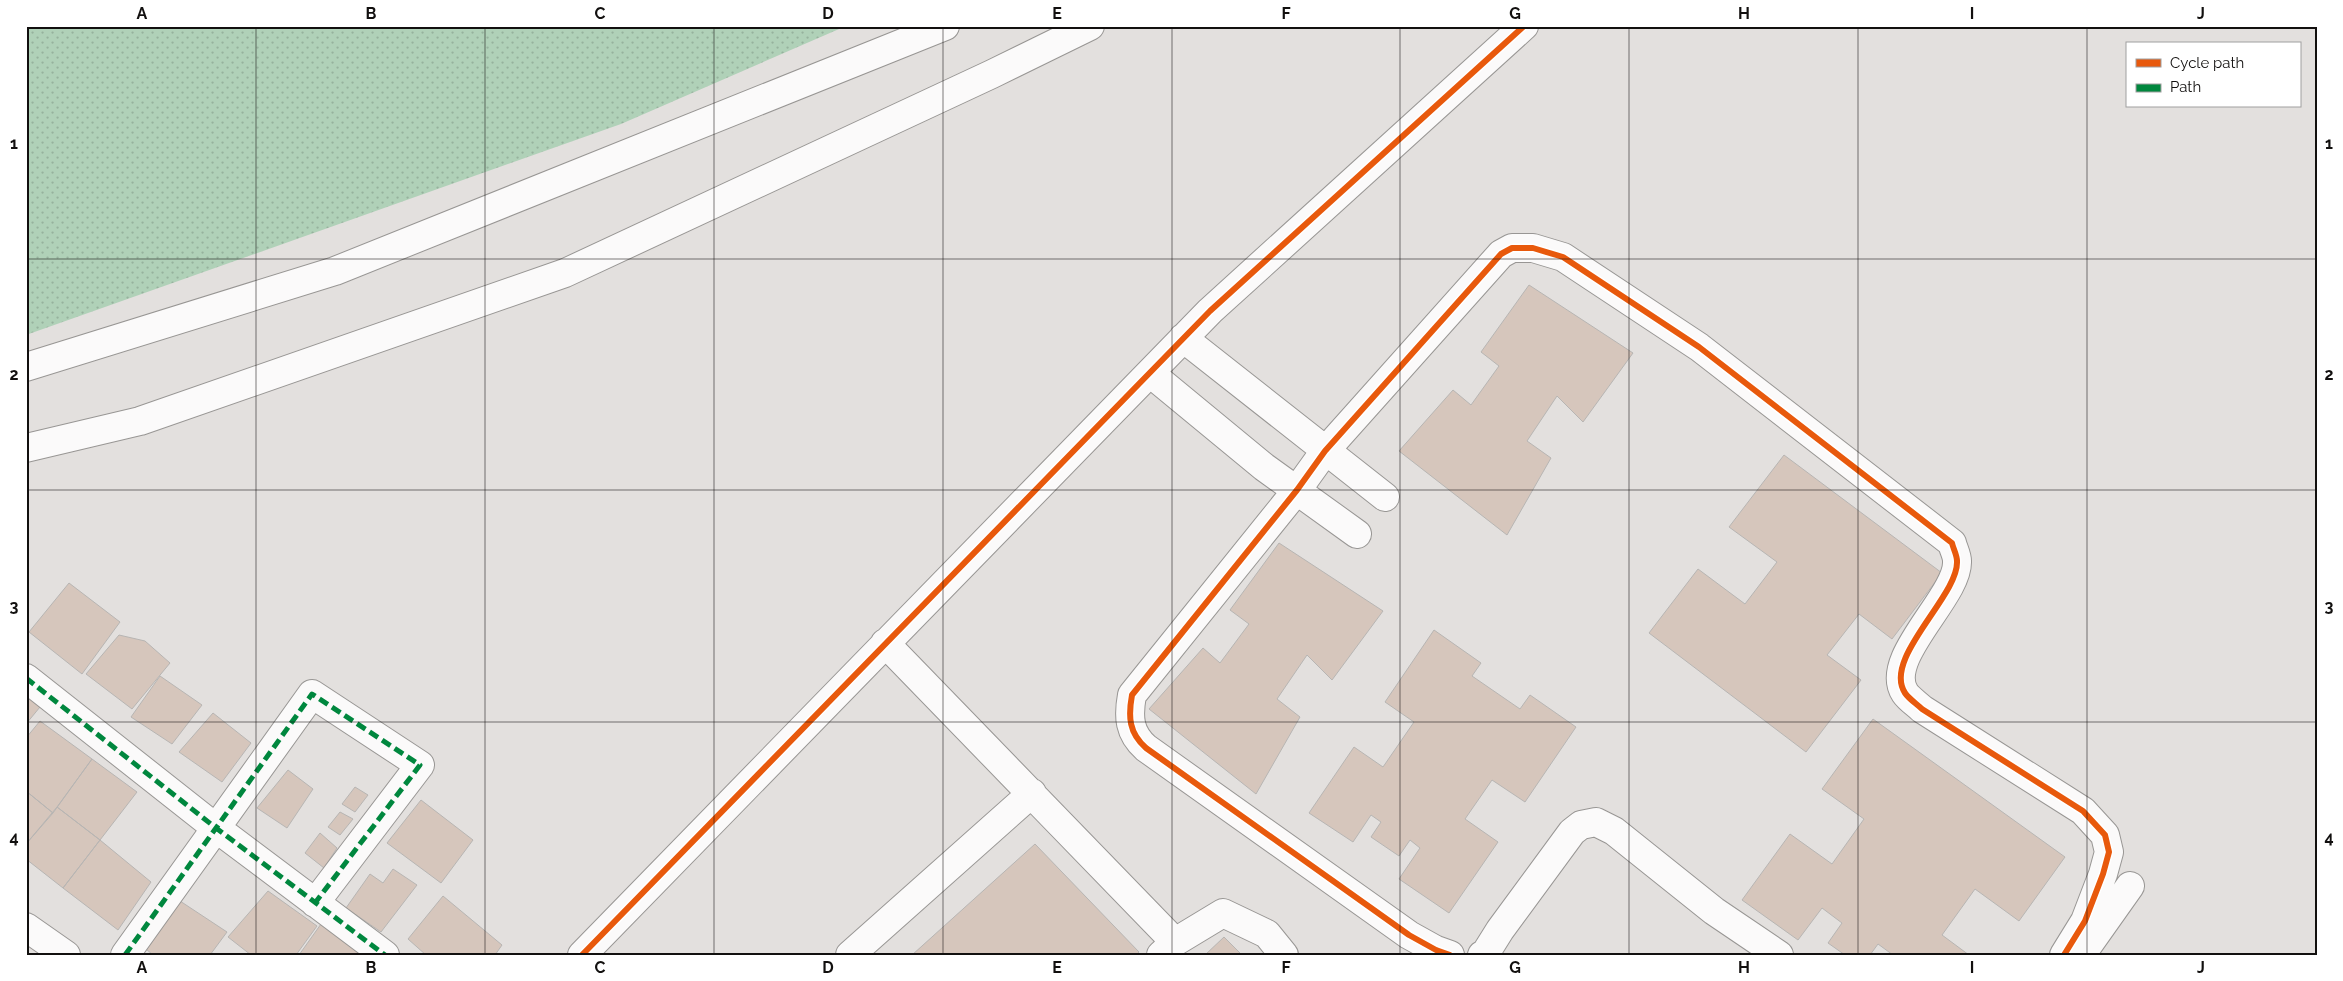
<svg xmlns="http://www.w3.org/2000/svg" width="2343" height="981" font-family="Raleway,sans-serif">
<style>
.grass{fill:url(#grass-dots)}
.building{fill:#d6c6bc;stroke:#b7b5b3}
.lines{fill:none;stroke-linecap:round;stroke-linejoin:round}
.minor-casing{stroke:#989694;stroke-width:30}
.minor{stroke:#fbfafa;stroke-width:28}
.quiet{stroke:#00873e;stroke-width:5;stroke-dasharray:10 5;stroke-linecap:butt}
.cycleway-casing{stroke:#fff;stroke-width:9}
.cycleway{stroke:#e8590c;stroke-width:6}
.grid{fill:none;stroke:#12100f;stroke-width:1;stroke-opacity:0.55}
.neatline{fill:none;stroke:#12100f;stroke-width:2}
.grid-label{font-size:16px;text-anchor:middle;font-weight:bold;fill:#12100f}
</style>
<defs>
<pattern id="grass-dots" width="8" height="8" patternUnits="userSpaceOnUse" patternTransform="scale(1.25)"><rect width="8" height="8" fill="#b0d1b8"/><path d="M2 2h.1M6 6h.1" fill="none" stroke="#96b29d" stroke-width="1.8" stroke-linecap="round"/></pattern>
</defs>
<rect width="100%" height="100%" fill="#e3e0de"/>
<path class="grass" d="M26,26h820l-225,98 -595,211z"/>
<path class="building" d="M1529,285l104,68 -50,69 -26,-26 -30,45 24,17 -44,77 -108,-84 54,-61 18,15 28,-39 -18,-14z
M1784,455l158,118 -50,66 -33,-25 -32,41 34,25 -55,72 -157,-119 49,-64 47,35 32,-42 -48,-35z
M1279,543l104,68 -51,69 -25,-25 -30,44 23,18 -44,77 -107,-85 54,-61 17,15 29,-39 -19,-14z
M69,583l51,39 -38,52 -53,-42z
M1434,630l47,33 -9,13 48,33 10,-14 46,32 -51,75 -33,-22 -27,39 33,23 -49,71 -50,-34 21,-31 -10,-8 -11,16 -28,-19 10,-15 -10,-7 -18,27 -44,-29 45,-66 29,20 31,-45 -29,-20z
M119,635l26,6 25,22 -38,46 -46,-35z
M160,676l42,29 -30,39 -41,-27z
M26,695l14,12 -14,17z
M213,713l38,30 -29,39 -43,-30z
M1873,719l192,138 -46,64 -44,-32 -33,46 27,20h-76l-15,-11 -8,11h-25l-17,-12 14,-20 -20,-15 -24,32 -56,-40 48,-66 42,30 32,-45 -42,-30z
M40,721l52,38 -39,54 -27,-22v-53z
M92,759l45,33 -37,48 -43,-33z
M288,770l25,19 -26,39 -30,-20z
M355,787l13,8 -13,17 -13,-8z
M26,791l27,22 -27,31z
M421,800l52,40 -32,43 -54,-40z
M57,807l43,33 -37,48 -37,-29v-15z
M340,812l13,7 -13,16 -12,-8z
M320,833l17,15 -13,20 -19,-15z
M100,840l51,42 -33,48 -55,-42z
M1035,844l104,108 -3,3h-224z
M393,869l24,16 -36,47 -35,-24 24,-34 13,9z
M268,891l49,35 -21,29h-45l-23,-18z
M443,896l59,49 -7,10h-69l-18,-16z
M180,901l47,31 -17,23h-57l-7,-6z
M321,924l44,31h-66z
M1224,937l18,18h-37z"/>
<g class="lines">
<g class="minor-casing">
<path id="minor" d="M1183,338l202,159
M26,367l309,-96 610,-245
M1150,373l114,94 93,67
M26,448l114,-27 425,-148 427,-199 98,-48
M885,643l290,299 -14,13
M26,678l190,150 169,127
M26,927l40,28
M1175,942l48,-29 44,21 17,21
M2084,951l46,-65
M125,955l187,-261 108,71 -105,138
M582,955l628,-644 314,-285
M850,955l182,-162
M1450,955l-14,-5 -27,-15 -263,-187c-17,-15 -18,-31 -14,-53l165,-205 28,-39 176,-197 11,-6h21l30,9 136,90 253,196c1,5 5,12 5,18 2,35 -75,97 -52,132 4,6 12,11 17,16l161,102 22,24 4,17 -6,22 -18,47 -21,34
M1482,955l3,-1 15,-24 72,-98 9,-7 15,-3 18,9 100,80 65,44"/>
</g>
<use href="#minor" class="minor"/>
<path class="quiet" d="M26,678l190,150 169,127
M125,955l187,-261 108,71 -105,138"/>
<g class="cycleway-casing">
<path id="cycleway" d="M582,955l628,-644 314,-285
M1450,955l-14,-5 -27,-15 -263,-187c-17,-15 -18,-31 -14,-53l165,-205 28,-39 176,-197 11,-6h21l30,9 136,90 253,196c1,5 5,12 5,18 2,35 -75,97 -52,132 4,6 12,11 17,16l161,102 22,24 4,17 -6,22 -18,47 -21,34"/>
</g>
<use href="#cycleway" class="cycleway"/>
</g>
<path class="grid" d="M256,26v929M485,26v929M714,26v929M943,26v929M1172,26v929M1400,26v929M1629,26v929M1858,26v929M2087,26v929M26,259h2291M26,490h2291M26,722h2291"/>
<rect width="2343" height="981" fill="none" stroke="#ffffff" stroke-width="55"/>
<rect x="2126" y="42" width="175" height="65" fill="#ffffff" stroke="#a09f9f"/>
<rect x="2136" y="59" width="25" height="8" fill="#e8590c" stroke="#a09f9f"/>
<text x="2170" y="68" font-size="15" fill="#12100f">Cycle path</text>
<rect x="2136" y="84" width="25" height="8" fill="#00873e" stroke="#a09f9f"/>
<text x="2170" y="92" font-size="15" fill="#12100f">Path</text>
<rect x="28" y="28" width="2288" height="926" class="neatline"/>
<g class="grid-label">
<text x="142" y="19">A</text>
<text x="371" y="19">B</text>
<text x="600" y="19">C</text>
<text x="828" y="19">D</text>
<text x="1057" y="19">E</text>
<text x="1286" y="19">F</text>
<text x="1515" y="19">G</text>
<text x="1744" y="19">H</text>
<text x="1972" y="19">I</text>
<text x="2201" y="19">J</text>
<text x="14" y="149">1</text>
<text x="2329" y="149">1</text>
<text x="14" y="380">2</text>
<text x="2329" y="380">2</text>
<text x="14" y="612">3</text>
<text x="2329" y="612">3</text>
<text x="14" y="843">4</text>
<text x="2329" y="843">4</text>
<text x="142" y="973">A</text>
<text x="371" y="973">B</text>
<text x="600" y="973">C</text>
<text x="828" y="973">D</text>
<text x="1057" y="973">E</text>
<text x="1286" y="973">F</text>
<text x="1515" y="973">G</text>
<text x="1744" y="973">H</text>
<text x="1972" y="973">I</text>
<text x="2201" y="973">J</text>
</g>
</svg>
